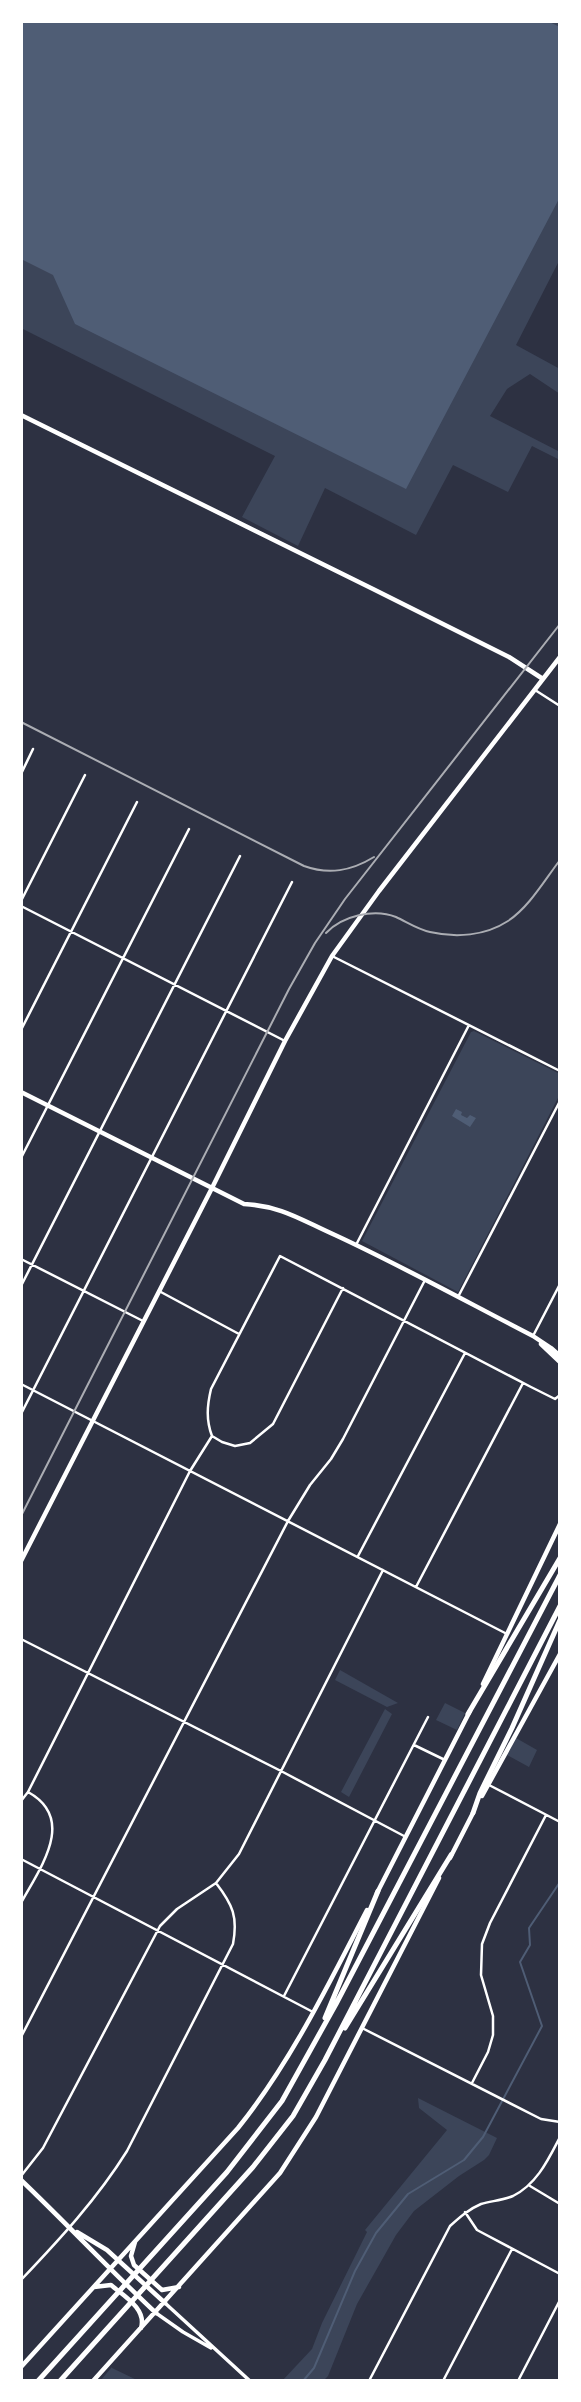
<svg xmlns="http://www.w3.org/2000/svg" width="581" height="2402" font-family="'Golos Text',sans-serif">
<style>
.green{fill:#3c4559}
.water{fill:#4f5d75}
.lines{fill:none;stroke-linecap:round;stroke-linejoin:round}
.stream{stroke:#4f5d75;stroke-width:2}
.minor{stroke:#fff;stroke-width:2.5}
.tertiary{stroke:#fff;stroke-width:3.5}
.secondary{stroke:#fff;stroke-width:4.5}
.motorway{stroke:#fff;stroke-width:5}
.rail{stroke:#abadb3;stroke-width:2}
</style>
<rect width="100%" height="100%" fill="#2d3142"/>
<path class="green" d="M21,21h539v238l-44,86 44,24v25l-30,-20 -23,15 -17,27 70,36v8l-28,-14 -24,46 -55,-27 -37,70 -91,-47 -27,58 -56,-29 33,-61 -254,-128z
M474,1031l86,43v20l-102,198 -96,-51 109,-209z
M340,1670l58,33 -11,4 -52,-27z
M445,1703l20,10 -8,17 -21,-10z
M385,1709l7,5 -43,83 -8,-5z
M516,1738l21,12 -8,17 -22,-12z
M418,2098l79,40 -8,17 -5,5 -25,16 -45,35 -18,24 -39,69 -29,72 -5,5h-41l30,-32 10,-26 45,-91 -2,-2 82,-100 -28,-22z
M112,2367v1l27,13h-39z"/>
<path class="water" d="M21,21h526l13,6v170l-154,292 -331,-165 -22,-49 -32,-16z
M456,1109l6,3 -1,3 6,3 3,-3 6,3 -6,9 -18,-11z"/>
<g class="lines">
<path class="stream" d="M303,2381l11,-13 41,-97 21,-38 32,-39 56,-34 19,-23 59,-111 -22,-64 10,-17 -1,-17 31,-46"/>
<path class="minor" d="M535,690l25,16
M21,774l12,-25
M21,901l64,-126
M21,906l264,135
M332,956l228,115
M21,1030l116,-228
M21,1158l168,-329
M356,1245l113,-220
M21,1259l122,62
M21,1286l219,-430
M159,1291l80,43
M458,1297l102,-196
M533,1336l27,-52
M21,1384l486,250
M21,1414l271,-532
M212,1436c-6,-16 -5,-30 -1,-47l69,-133 251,131 24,12 5,-4
M212,1436l10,6 13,4 15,-3 23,-19 70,-136
M358,1556l107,-203
M416,1587l107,-204
M21,1639l260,132 123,65
M414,1745l31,15
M489,1785l71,37
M21,1801l7,-9 162,-321 22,-35
M21,1859l292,153
M21,1903c19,-35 56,-84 7,-111
M284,1996l144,-279
M362,2028l179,91 19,3
M21,2037l267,-516 22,-36 21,-26 12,-20 82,-159
M472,2083l16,-31 5,-17v-19l-12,-41 1,-31 8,-21 56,-108
M21,2176l22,-28 117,-222 17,-17 39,-26 23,-29 144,-284
M530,2186l30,18
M465,2212l12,18 83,44
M21,2280c39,-41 76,-81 106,-129l106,-207c5,-27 0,-39 -17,-61
M369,2381l81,-155c10,-9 19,-17 31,-22 11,-3 22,-4 32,-8 24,-12 35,-36 47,-59
M443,2381l69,-132
M518,2381l42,-81"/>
<path class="tertiary" d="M165,2303l85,78
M156,2313l27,19 28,16"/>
<path class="secondary" d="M21,415l352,174 136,68 34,22
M21,1092l223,112c38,2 57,16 91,31 67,31 132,67 198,101l18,12 9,8
M541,1344l19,18
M21,1561l191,-373 73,-147 47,-85 47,-65 181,-234
M483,1684l77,-160
M482,1796l78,-142
M450,1858l23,-45
M377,1893l93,-182
M21,2180c46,44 89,90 135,133
M77,2232l30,18 58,53
M135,2242l-4,14 3,9 28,25 17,-3
M94,2287l17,-2c13,11 36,24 30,43
M21,2367l217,-239c53,-66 90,-143 129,-218
M93,2381l187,-208 36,-56 123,-239"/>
<path class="motorway" d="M468,1714l92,-156
M473,1813l7,-20 32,-65 48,-108
M325,2018l53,-127
M345,2028l106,-173
M38,2381l189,-209 55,-71 54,-97 224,-429
M60,2381l193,-214 40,-51 32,-56 235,-454"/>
<path class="rail" d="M21,722l283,144c25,9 47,5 70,-9
M326,933c16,-17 48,-25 70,-16 11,5 21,12 34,15 26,6 55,4 78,-11 21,-14 36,-40 52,-61
M21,1516l268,-527 26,-46 30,-44 215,-275"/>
</g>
<rect width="581" height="2402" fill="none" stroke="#ffffff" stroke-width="46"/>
</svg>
